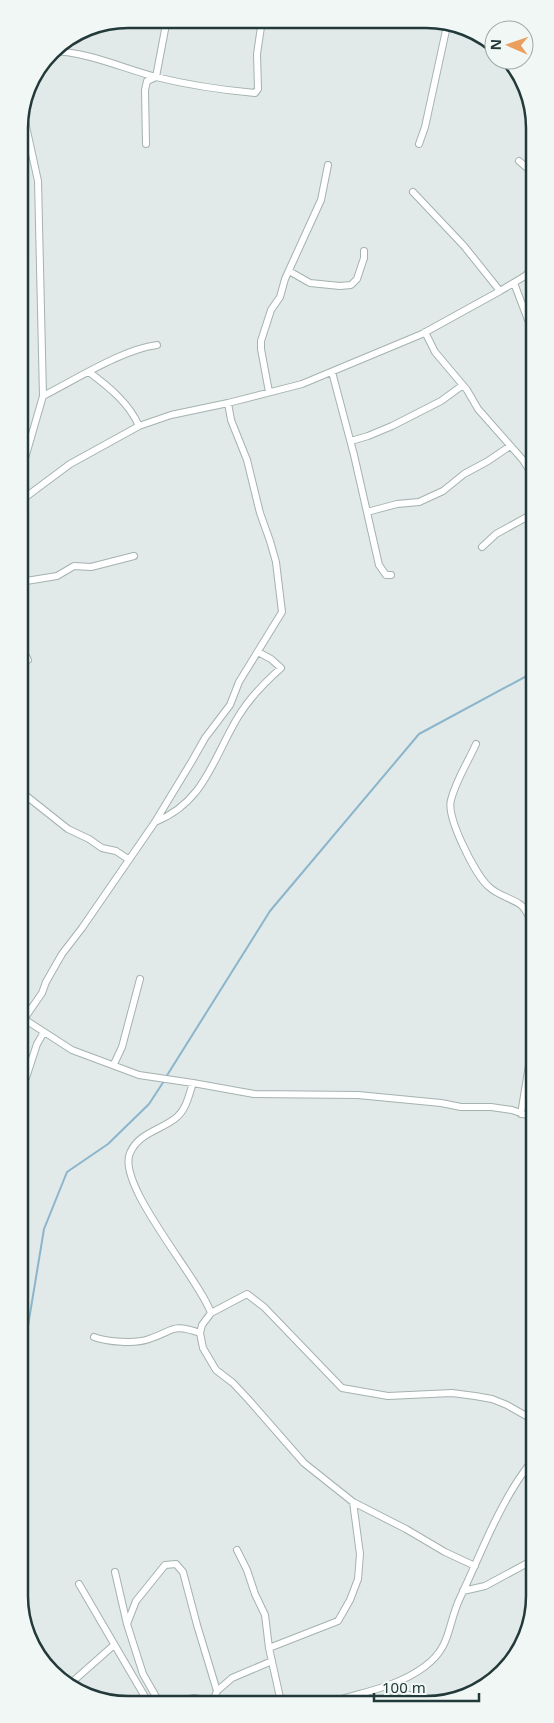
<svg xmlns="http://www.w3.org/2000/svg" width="554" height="1723" font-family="'Noto Sans',sans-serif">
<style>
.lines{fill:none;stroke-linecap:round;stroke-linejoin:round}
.stream{stroke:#8bb5cd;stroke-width:2}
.minor-casing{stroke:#a4b2b0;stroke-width:8}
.minor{stroke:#fff;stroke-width:6}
.rim{fill:none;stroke:#223a39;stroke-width:2.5}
</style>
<rect width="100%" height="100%" fill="#e1eae8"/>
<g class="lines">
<path class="stream" d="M166,1077l104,-166 149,-177 115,-62
M21,1402l4,-58 19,-115 23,-57 41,-28 41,-40 15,-23"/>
<g class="minor-casing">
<path id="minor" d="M52,51c36,1 70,17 104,26 32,8 66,13 99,16l3,-4 -1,-35 5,-34
M146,144l-1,-54 2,-9 9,-4 11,-58
M419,144l6,-17 23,-106
M519,161l14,12
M413,192l51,54 36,45
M289,271l21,12 30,3 11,-1 6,-6 7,-21v-7
M514,283l19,50
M425,332l10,20 32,38 11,19 45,51 11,17
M89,372c20,15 40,31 50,54
M332,372l22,83 25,110 7,10h5
M269,392l-8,-43v-8l10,-31 9,-13 5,-18 36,-79 7,-35
M43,396c32,-16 80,-47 114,-51
M351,441l17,-5 24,-10 49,-25 22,-16
M19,479l24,-83 -5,-215 -16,-73
M19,502l51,-38 69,-38 32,-11 57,-12 74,-19 120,-50 78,-43 25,-15 8,-8
M367,512l30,-8 22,-2 24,-11 21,-17 24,-13 22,-15
M482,547l14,-13 38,-21
M20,582l37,-6 17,-10 17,1 43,-11
M20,644l8,16
M476,744c-8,18 -20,36 -25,56 -5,17 24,74 37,86 10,10 24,12 33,19 6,5 8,14 13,19
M20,791l48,38 21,10 13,9 14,3 12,8
M155,822c50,-20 58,-64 83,-105 12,-20 26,-34 43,-49l-10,-9 -13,-7
M20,1014l4,5 48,31 67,25 54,8 61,11 104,1 83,8 20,4h30l21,3 17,6 5,4
M24,1019l18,-26 4,-11 16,-28 20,-26 73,-106 37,-61 13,-23 25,-33 9,-23 43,-70 -6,-50 -6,-21 -10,-28 -13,-53 -16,-40 -3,-17
M114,1064l8,-17 18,-68
M193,1083c-4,11 -6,25 -16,34 -15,13 -38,15 -47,36 -14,32 69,125 81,160
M20,1096l17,-52 7,-12
M521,1114l13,-79
M94,1337c13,5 42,7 55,2 25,-8 22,-16 51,-6
M237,1550l10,20 8,24 10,21 4,33 12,54
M475,1566l-30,-14 -39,-23 -53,-27 -49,-39 -56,-64 -15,-16 -17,-13 -13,-22 -3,-15 2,-8 9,-12 36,-19 17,13 78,81 46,8 64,-3 23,3 17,3 15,6 28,16
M115,1572l12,52 16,50 16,28
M79,1584l69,118
M463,1591l22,-5 50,-27
M127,1624l9,-23 29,-36 11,-1 7,8 14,53 20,66 -4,10
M269,1648l69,-27 12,-21 8,-21 2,-25 -7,-52
M71,1683l43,-38
M217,1691l15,-13 40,-17
M409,1695l3,7
M174,1702l20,-4 22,4
M332,1702c31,-10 65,-15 92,-35 28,-20 23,-42 36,-69 18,-38 33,-78 55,-113 6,-10 13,-19 20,-28"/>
</g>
<use href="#minor" class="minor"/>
</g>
<path d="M0 0H554V1723H0ZM128 28H426A100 100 0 0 1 526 128V1596A100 100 0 0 1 426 1696H128A100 100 0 0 1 28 1596V128A100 100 0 0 1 128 28Z" fill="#f1f7f5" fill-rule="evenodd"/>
<path class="rim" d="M128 28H426A100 100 0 0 1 526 128V1596A100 100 0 0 1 426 1696H128A100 100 0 0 1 28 1596V128A100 100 0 0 1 128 28Z"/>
<g transform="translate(509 45) rotate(272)"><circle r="24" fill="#f1f7f5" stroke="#9eabaa"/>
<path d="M0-4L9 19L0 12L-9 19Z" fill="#eb9f5e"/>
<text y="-8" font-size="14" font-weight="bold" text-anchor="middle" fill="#223a39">N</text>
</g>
<path d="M374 1693v8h105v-8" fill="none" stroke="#223a39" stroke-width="2.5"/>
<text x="382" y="1693" font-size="15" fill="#223a39" stroke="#f1f7f5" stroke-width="4" paint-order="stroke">100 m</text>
</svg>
